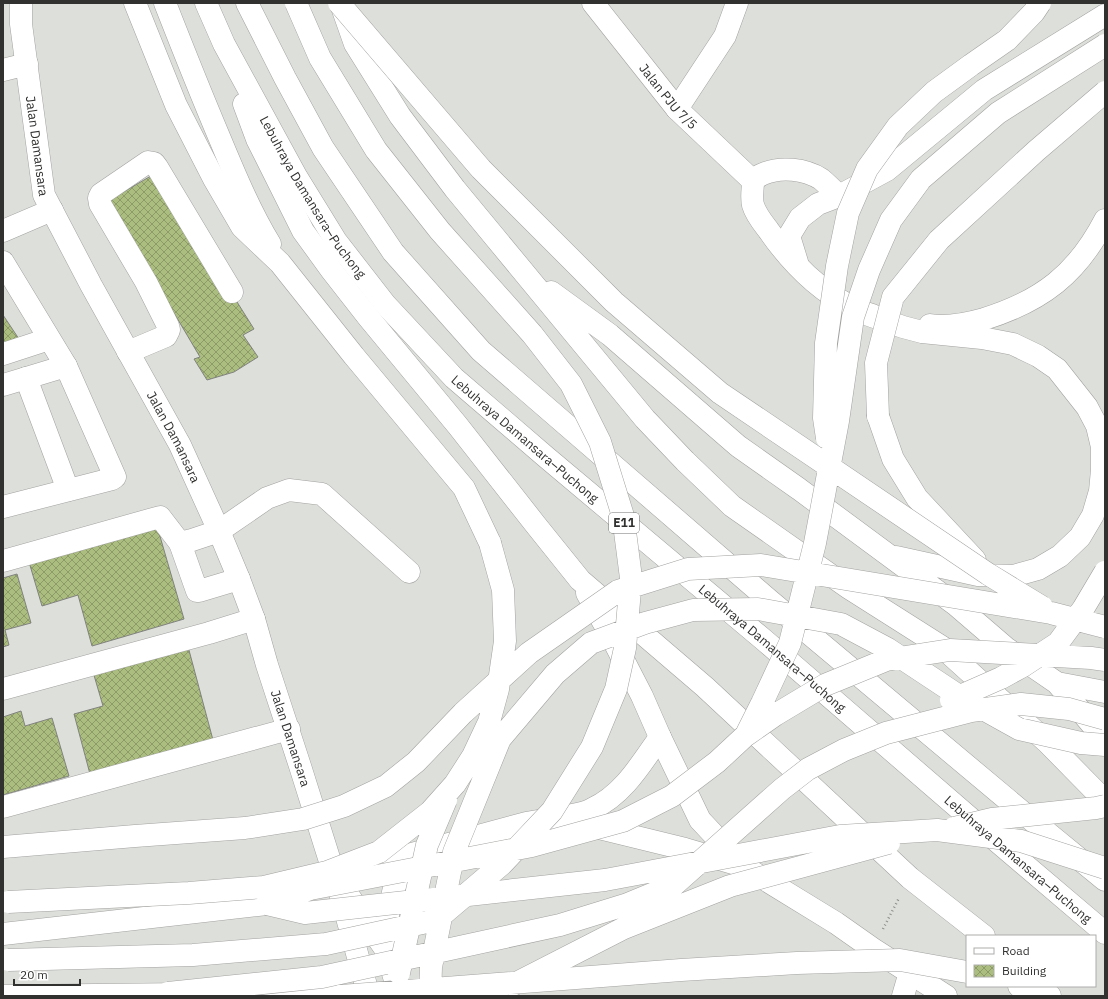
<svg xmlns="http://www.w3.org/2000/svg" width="1108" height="999" font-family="'IBM Plex Sans',sans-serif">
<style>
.building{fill:url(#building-cross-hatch);stroke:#81827f}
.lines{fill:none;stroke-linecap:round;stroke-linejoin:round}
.minor-casing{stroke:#a2a3a0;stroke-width:23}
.major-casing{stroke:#a2a3a0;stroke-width:23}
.highway-casing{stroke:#a2a3a0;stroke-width:23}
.path{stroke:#8d8e8b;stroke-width:2.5;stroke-dasharray:1 3;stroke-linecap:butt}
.minor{stroke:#fff;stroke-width:22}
.major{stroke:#fff;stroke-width:22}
.highway{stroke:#fff;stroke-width:22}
.highway-bridge-casing{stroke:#a2a3a0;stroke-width:23;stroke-linecap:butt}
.highway-bridge{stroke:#fff;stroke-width:22}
.labels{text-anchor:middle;stroke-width:3;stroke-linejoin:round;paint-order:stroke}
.shield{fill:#fff;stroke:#6f706e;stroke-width:1}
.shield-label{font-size:12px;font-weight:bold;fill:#313230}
.street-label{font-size:13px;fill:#313230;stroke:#fff}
</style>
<defs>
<pattern id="building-cross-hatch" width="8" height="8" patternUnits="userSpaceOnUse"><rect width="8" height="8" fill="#abbe7f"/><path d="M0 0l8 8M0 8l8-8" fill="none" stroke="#8c9b68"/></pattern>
</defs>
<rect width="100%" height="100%" fill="#dddfdb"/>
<path class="building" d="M156,173l98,156 -11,6 15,22 -24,15 -27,8 -13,-21 6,-2 -92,-156z
M3,315l16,24 -16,5z
M157,526l27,93 -92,27 -14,-51 -36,11 -13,-44z
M17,574l14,49 -26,7 4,15 -6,2v-69z
M186,639l27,101 -123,34 -16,-60 29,-8 -12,-41z
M21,711l4,15 27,-8 17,58 -66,19v-78z"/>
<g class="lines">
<g class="minor-casing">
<g id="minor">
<path id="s1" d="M21,3v21l23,171 47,90 89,160 39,86 20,48 15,40 13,46 33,101 40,127 29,103"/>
<path id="s2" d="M593,3l84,106 76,72"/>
<path d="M3,70l24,-6"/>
<path d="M677,109l48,-73 12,-33"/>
<path d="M753,181c0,8 -2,16 0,24 3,10 10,18 16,26 21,30 48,58 81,75 7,3 14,7 22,9"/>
<path d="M753,181c3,-3 7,-6 10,-7 18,-8 42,-5 58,5 6,5 12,11 18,17"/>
<path d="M3,231l49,-21"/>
<path d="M3,262l63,104 49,111 -3,2 -109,28"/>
<path d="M797,262l-8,-26 11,-18 18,-14 21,-8 48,-26 97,-80 121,-75"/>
<path d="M930,325c18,3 36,-1 54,-6 58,-18 93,-45 121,-99"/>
<path d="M128,352l38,-16 3,-6 -1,-4 -22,-44 -46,-78 -1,-6 2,-4 47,-32 6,1 3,4 75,125"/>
<path d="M3,354l46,-15"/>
<path d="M26,378l42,112"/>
<path d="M3,385l63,-19"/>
<path d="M180,543l12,-3 27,-9 48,-33 22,-8 33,4 87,78"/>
<path d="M3,561l157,-44 20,26 17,48h2l40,-12"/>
<path d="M3,689l206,-56 45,-14"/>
<path d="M3,807l286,-78"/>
<path d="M591,826l94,23 58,17 93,57 37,26 73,47"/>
<path d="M356,869l170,-46 29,-5"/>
<path d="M346,892l40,58 9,30"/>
<path d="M386,949l1,-30 7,-31 15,-30"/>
<path d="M903,996l7,-24"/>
</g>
</g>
<g class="major-casing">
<path id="major" d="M342,7l13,37 45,72 55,73 190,230 40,42 47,45 117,82 93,59 105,95 58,59
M551,292l59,43 128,111 61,43 157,116 50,43 51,35 48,57
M866,314l37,13 19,5 60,6 31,6 25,12 19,13 30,38 10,19 5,21v23l-2,21 -7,24 -13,22 -20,19 -22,13 -25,7 -35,-1 -82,-18
M1057,683l48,9"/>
</g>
<g class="highway-casing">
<g id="highway">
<path d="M135,3l41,102 38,74 28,48 38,36 74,93 110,132 26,55"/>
<path d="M165,3c18,46 36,91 55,136 15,36 30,72 50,105"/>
<path id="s3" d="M206,3l18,41 72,132 40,65 49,63 69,74 92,79 218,183 228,197 113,96"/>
<path d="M247,3l38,75 38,70 70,104 88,99 288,249 264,221 72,59"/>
<path d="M244,104l13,35 46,92 29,40 36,46 90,109 77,98 45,56 125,107 205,191 74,58"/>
<path d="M878,416l15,43 24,39 58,62"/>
<path d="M587,593l23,41 32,62 18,41 40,83 43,46"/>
<path d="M562,817c9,-2 21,-3 30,-8 31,-14 49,-45 68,-72"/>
<path d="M3,934l264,-30"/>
<path d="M1019,986l31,10"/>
<path d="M228,994l111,2"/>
<path d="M3,996l185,-2"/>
</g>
</g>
<path class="path" d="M883,929l16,-31"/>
<use href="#minor" class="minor"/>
<use href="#major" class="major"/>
<use href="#highway" class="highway"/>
<g class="highway-bridge-casing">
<path id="highway-bridge" d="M339,3l142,166 133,133 106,91 268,181 54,33
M878,416l-2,-53 17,-66 46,-57 97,-89 69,-59
M827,438l-3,-20 2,-75 11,-77 11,-53 19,-44 31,-43 36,-34 37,-27 36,-25 27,-28 6,-9
M951,700l50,-22 22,-12 35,-23 25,-34 22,-37
M747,733l15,-30 28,-60 25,-100 23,-122 15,-104 16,-47 22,-50 30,-41 77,-66 107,-68
M954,828l38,-9 104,-11 9,-2
M3,847l132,-11 110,-8 58,-9 41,-13 42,-20 30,-24 47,-49 66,-60 89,-62 70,-22 73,-4 290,48 54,14
M8,902l181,-9 75,-6 63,-15 52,-20 51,-40 25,-28 18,-28 16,-34 9,-33 7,-48 -2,-51 -13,-47
M267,904l43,-15 222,-43 91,-25 49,-25 45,-34 28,-26 30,-21 50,-30 61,-25 64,-10 141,8 14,2
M267,904l38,9 300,-33 235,-44 97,-6 84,11 84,27
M8,960l185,-5 133,-11 110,-24 66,-56 50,-53 40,-64 24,-58 9,-41 6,-70 -8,-62 -23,-74 -29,-58 -39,-50 -92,-103 -64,-81 -56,-92 -24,-55
M399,973l28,-128 19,-45
M168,993l154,-16 238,-52 68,-21 46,-19 108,-96 26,-20 36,-19 42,-17 85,-22 50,-7 48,5 36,10
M341,996l340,-26 116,-7 103,-3 67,12
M430,996l1,-29 23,-115 46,-113 55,-65 36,-31 54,-20 48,-13 65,-1 83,15 47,25 68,45 63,35 62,14 24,2
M491,996l133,-68 106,-42 159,-43"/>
</g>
<use href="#highway-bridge" class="highway-bridge"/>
</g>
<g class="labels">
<rect class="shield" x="609" y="513" width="30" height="20" rx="3"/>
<g class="shield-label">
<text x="624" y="527">E11</text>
</g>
<g class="street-label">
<text dy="5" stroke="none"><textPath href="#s2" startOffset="120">Jalan PJU 7/5</textPath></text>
<text dy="5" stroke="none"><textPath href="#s1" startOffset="144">Jalan Damansara</textPath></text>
<text dy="5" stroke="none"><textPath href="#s3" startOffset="222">Lebuhraya Damansara–Puchong</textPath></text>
<text dy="5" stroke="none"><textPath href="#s1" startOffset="468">Jalan Damansara</textPath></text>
<text dy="5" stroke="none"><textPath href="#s3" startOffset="546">Lebuhraya Damansara–Puchong</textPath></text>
<text dy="5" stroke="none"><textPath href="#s3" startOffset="870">Lebuhraya Damansara–Puchong</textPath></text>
<text dy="5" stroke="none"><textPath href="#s1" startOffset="792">Jalan Damansara</textPath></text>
<text dy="5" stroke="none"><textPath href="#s3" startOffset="1194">Lebuhraya Damansara–Puchong</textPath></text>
</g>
</g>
<rect width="1108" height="999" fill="none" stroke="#313230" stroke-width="8"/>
<rect x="966" y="935" width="130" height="52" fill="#ffffff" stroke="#adadac"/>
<rect x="974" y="948" width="20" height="6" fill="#ffffff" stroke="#adadac"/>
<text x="1002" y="955" font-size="12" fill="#313230">Road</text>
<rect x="974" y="965" width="20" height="12" fill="url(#building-cross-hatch)" stroke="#adadac"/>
<text x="1002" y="975" font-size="12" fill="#313230">Building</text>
<path d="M14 979v6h66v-6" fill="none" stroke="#313230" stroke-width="2"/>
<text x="20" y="979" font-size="12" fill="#313230" stroke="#ffffff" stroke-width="3" paint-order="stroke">20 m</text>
</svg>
